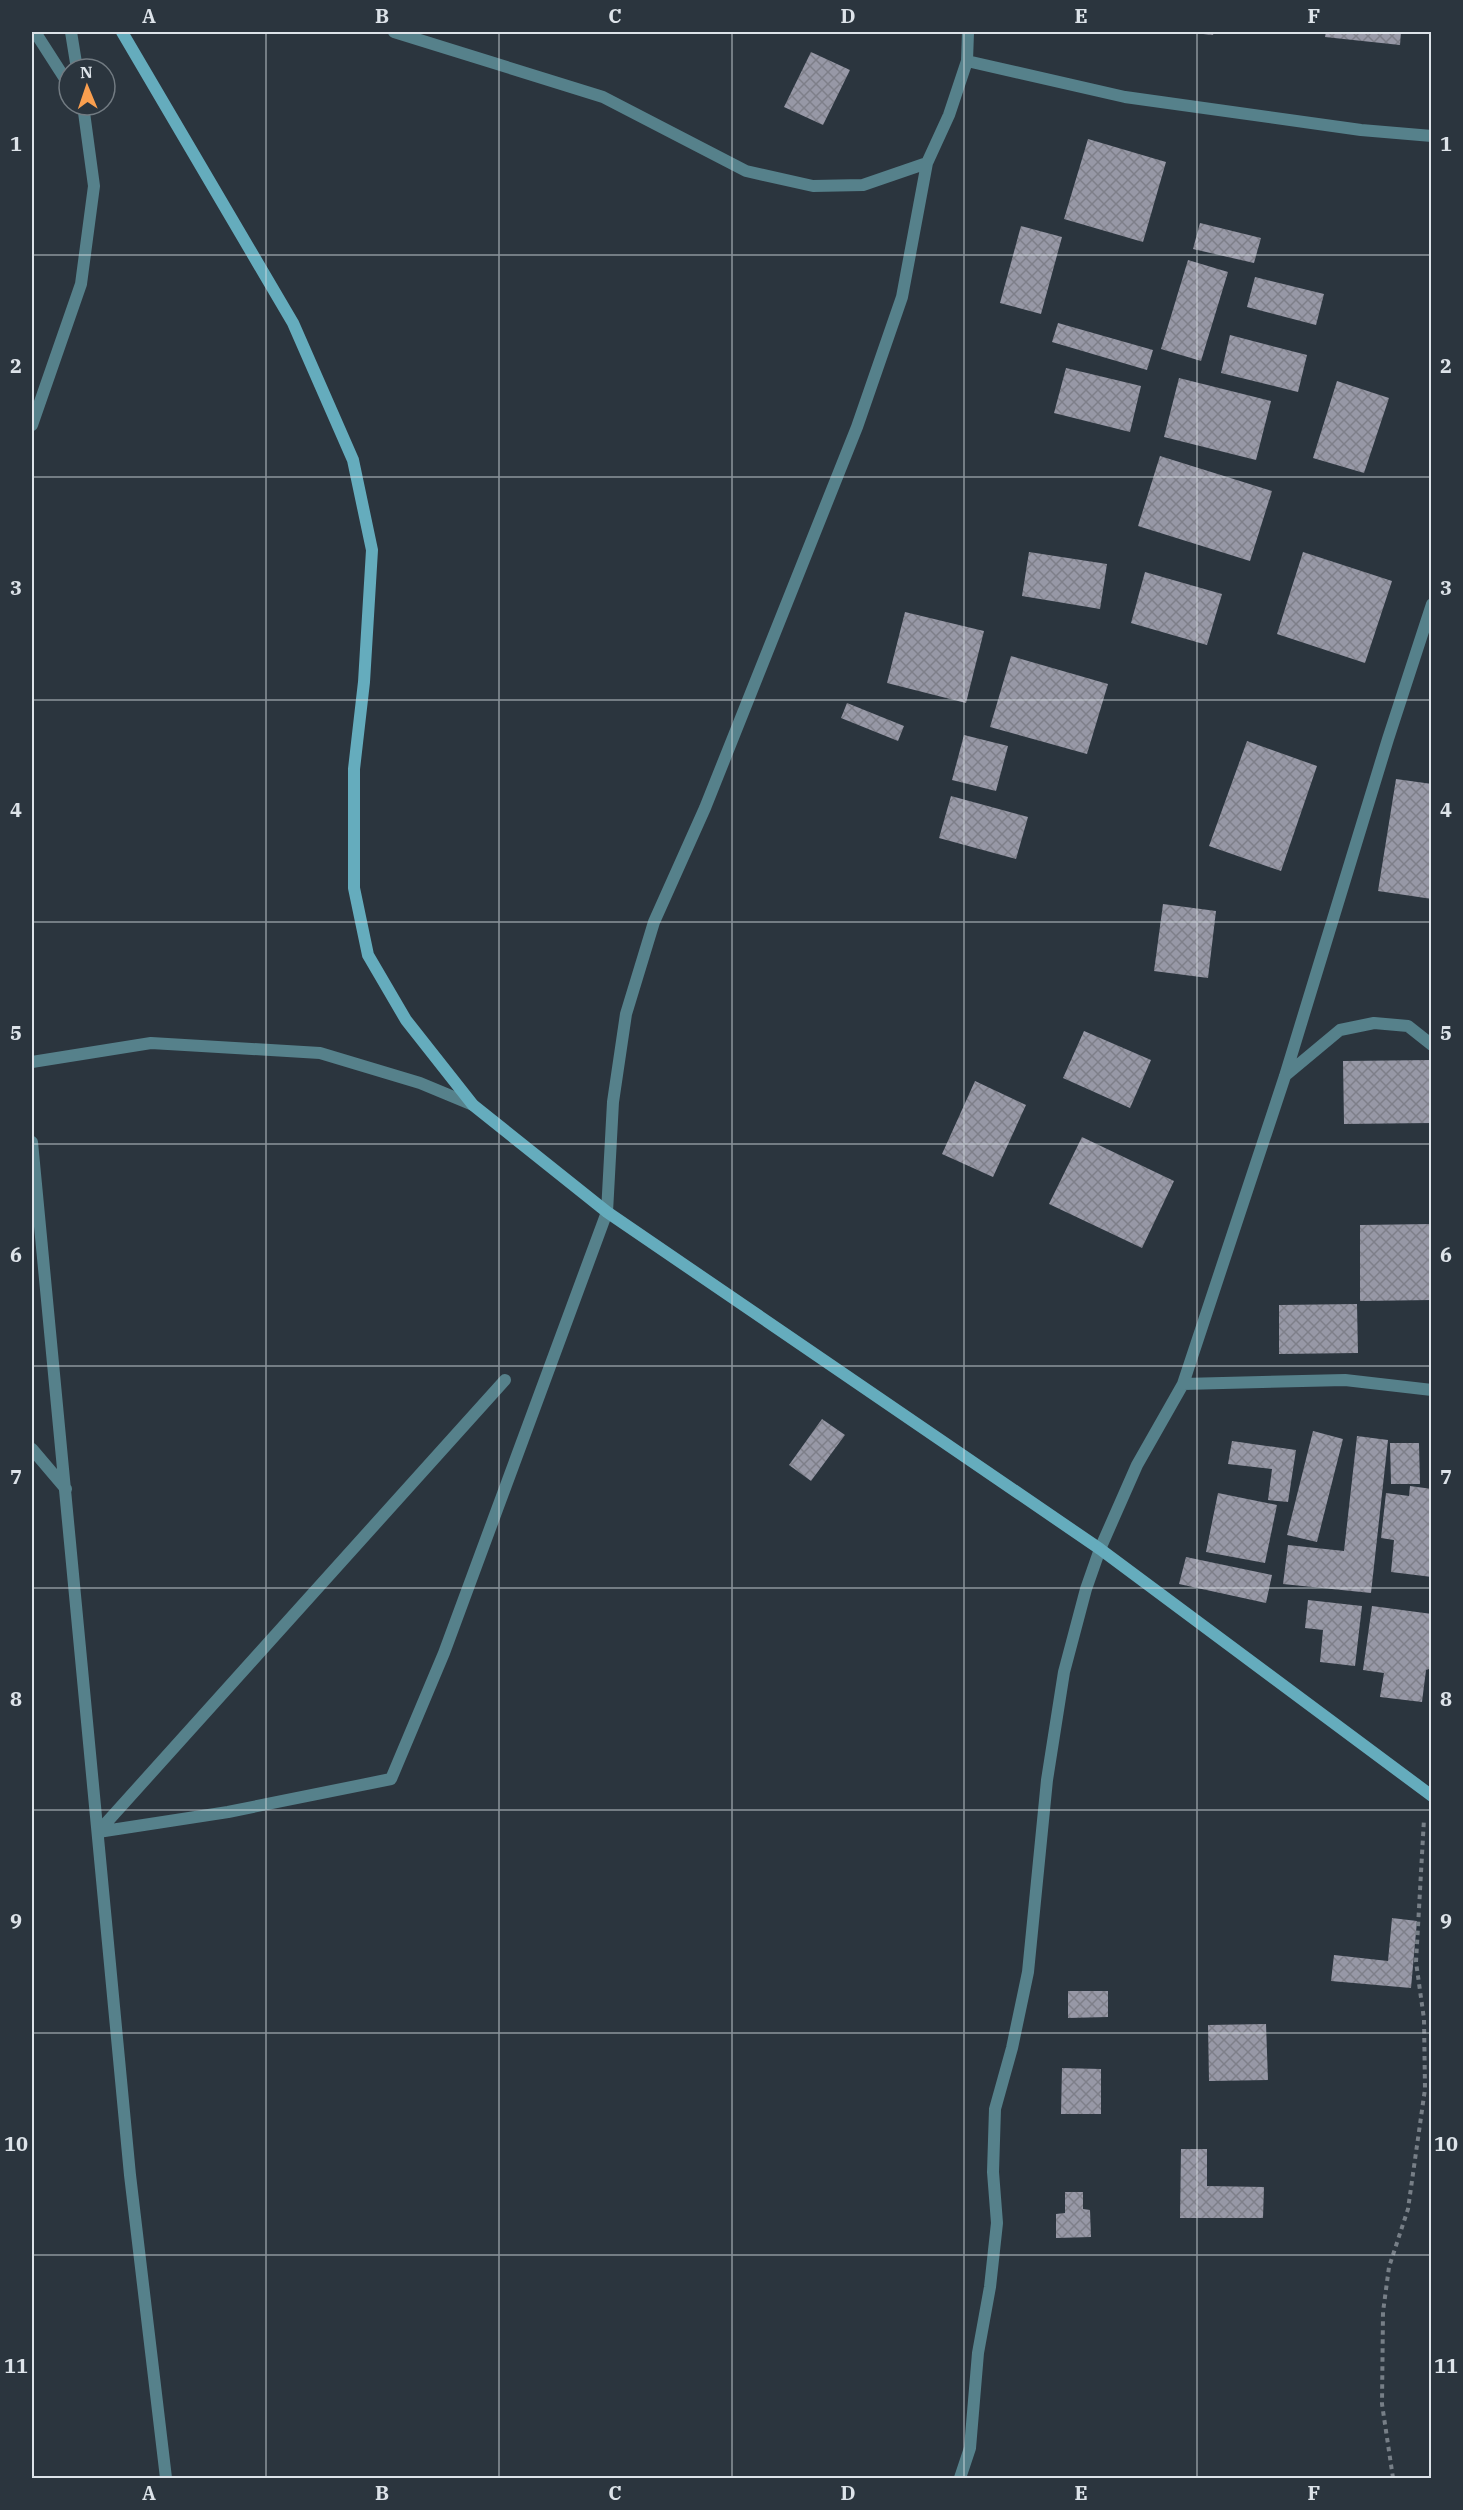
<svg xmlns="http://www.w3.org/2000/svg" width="1463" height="2510" font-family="'IBM Plex Serif',serif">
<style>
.building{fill:url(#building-cross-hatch)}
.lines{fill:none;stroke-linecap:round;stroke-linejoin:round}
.path{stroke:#777f87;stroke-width:4;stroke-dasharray:4.5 4.5;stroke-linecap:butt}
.street{stroke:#56818b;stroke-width:12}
.secondary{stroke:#65acbd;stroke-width:12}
.grid{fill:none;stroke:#dde3e9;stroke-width:1.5;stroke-opacity:0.55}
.neatline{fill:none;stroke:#dde3e9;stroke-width:2}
.grid-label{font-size:20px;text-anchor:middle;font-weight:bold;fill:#dde3e9}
</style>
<defs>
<pattern id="building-cross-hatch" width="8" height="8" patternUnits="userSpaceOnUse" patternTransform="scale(1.5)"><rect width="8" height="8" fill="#9798a6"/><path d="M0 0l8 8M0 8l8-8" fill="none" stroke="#7e7f89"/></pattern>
</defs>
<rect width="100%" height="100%" fill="#2b353e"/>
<path class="building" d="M1184,32h30l-1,3z
M1326,32h75l-1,13 -75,-8z
M811,52l39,18 -27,55 -39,-18z
M1088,139l78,23 -23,80 -79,-23z
M1200,223l61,15 -7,25 -61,-14z
M1021,226l41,11 -21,77 -41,-11z
M1188,260l40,12 -27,89 -40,-12z
M1255,277l69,17 -8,31 -69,-18z
M1058,323l95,27 -6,20 -95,-28z
M1230,335l77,20 -9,37 -77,-19z
M1066,368l75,18 -11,46 -76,-19z
M1179,378l92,23 -15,59 -92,-23z
M1337,381l52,17 -25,75 -51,-15z
M1160,456l112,35 -22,70 -112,-35z
M1029,552l78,12 -7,45 -78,-13z
M1303,552l89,29 -27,82 -88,-29z
M1145,572l77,22 -15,51 -76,-22z
M905,612l79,19 -18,72 -79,-20z
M1011,656l97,28 -21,70 -97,-27z
M847,703l57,23 -6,15 -57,-23z
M964,735l44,11 -12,45 -44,-11z
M1247,741l70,25 -36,105 -72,-25z
M1396,779l36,5v115l-54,-8z
M951,796l77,21 -12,42 -77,-21z
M1163,904l53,7 -8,67 -54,-7z
M1084,1031l67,29 -21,48 -67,-30z
M1432,1060v63l-88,1 -1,-63z
M975,1081l51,24 -33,72 -51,-23z
M1082,1137l92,44 -32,67 -93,-44z
M1432,1224v76l-72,1v-76z
M1357,1304l1,49 -79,1v-49z
M822,1419l23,16 -34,46 -22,-16z
M1313,1431l30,8 -26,103 -30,-7z
M1357,1436l31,4 -17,153 -88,-9 5,-39 56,6z
M1232,1441l64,9 -8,52 -20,-2 4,-31 -44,-5z
M1390,1443h29l1,41h-29z
M1410,1486l22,3v88l-41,-5 3,-32 -13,-2 5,-45 23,3z
M1218,1493l59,12 -12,58 -59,-11z
M1186,1557l86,18 -6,28 -87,-19z
M1308,1600l54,6 -7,60 -35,-4 3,-32 -18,-2z
M1372,1606l60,8v54l-6,2 -4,32 -42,-5 4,-24 -21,-3z
M1392,1918l25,3 -6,67 -80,-7 3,-26 54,6z
M1068,1991h40v26l-40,1z
M1266,2024l2,56 -59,1 -1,-56z
M1062,2068l39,1v45h-40z
M1181,2149h26v37l57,1 -1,31h-83z
M1065,2192h18v17l7,1 1,27 -35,1v-24l9,-1z"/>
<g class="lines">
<path class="path" d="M1393,2478l-11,-74 1,-92 6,-45 19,-58 17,-120 -1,-70 -8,-57 8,-143"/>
<path class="street" d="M35,32l34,53
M71,32l6,37
M394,32l209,65 143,74 67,15 50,-1 64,-22
M967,61l158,36 236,33 71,6
M32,425l49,-141 13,-98 -11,-81
M32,1062l119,-19 169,10 100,30 53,22
M1286,1075l54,-45 34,-7 34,3 24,19
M32,1142l98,1033 36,303
M1183,1384l162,-4 87,10
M32,1449l34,40
M98,1832l130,-20 163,-33 53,-126 163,-441 6,-110 13,-88 28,-92 51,-114 152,-381 45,-130 25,-134 22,-48 18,-54 1,-29
M98,1832l407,-452
M960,2478l10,-30 8,-95 12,-66 7,-64 -4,-51 2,-63 17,-61 16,-76 19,-192 17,-108 22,-83 14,-40 37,-84 46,-81 102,-308 103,-337 44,-135"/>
<path class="secondary" d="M122,32l171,291 60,137 19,90 -8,132 -10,87v119l14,67 38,65 67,85 134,107 493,337 332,247"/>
</g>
<path class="grid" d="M266,32v2446M499,32v2446M732,32v2446M964,32v2446M1197,32v2446M32,255h1400M32,477h1400M32,700h1400M32,922h1400M32,1144h1400M32,1366h1400M32,1588h1400M32,1810h1400M32,2033h1400M32,2255h1400"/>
<rect width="1463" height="2510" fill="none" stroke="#2b353e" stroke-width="66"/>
<g transform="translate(87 87) rotate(358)"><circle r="28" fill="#2b353e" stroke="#727b82" stroke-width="1.5"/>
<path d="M0-4.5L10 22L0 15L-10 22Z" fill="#fa9f4f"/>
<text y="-9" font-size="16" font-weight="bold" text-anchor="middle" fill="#dde3e9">N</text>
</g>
<rect x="33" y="33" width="1397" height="2444" class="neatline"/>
<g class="grid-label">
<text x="149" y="23">A</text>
<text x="382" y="23">B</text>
<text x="615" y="23">C</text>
<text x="848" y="23">D</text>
<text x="1081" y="23">E</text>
<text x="1314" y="23">F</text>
<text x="16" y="151">1</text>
<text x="1446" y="151">1</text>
<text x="16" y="373">2</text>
<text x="1446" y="373">2</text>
<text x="16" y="595">3</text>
<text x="1446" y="595">3</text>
<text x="16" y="817">4</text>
<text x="1446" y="817">4</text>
<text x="16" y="1040">5</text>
<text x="1446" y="1040">5</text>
<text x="16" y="1262">6</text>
<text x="1446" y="1262">6</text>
<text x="16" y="1484">7</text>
<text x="1446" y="1484">7</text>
<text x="16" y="1706">8</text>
<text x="1446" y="1706">8</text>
<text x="16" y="1928">9</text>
<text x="1446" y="1928">9</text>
<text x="16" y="2151">10</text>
<text x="1446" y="2151">10</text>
<text x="16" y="2373">11</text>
<text x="1446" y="2373">11</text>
<text x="149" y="2500">A</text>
<text x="382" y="2500">B</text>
<text x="615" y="2500">C</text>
<text x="848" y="2500">D</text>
<text x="1081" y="2500">E</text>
<text x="1314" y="2500">F</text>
</g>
</svg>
